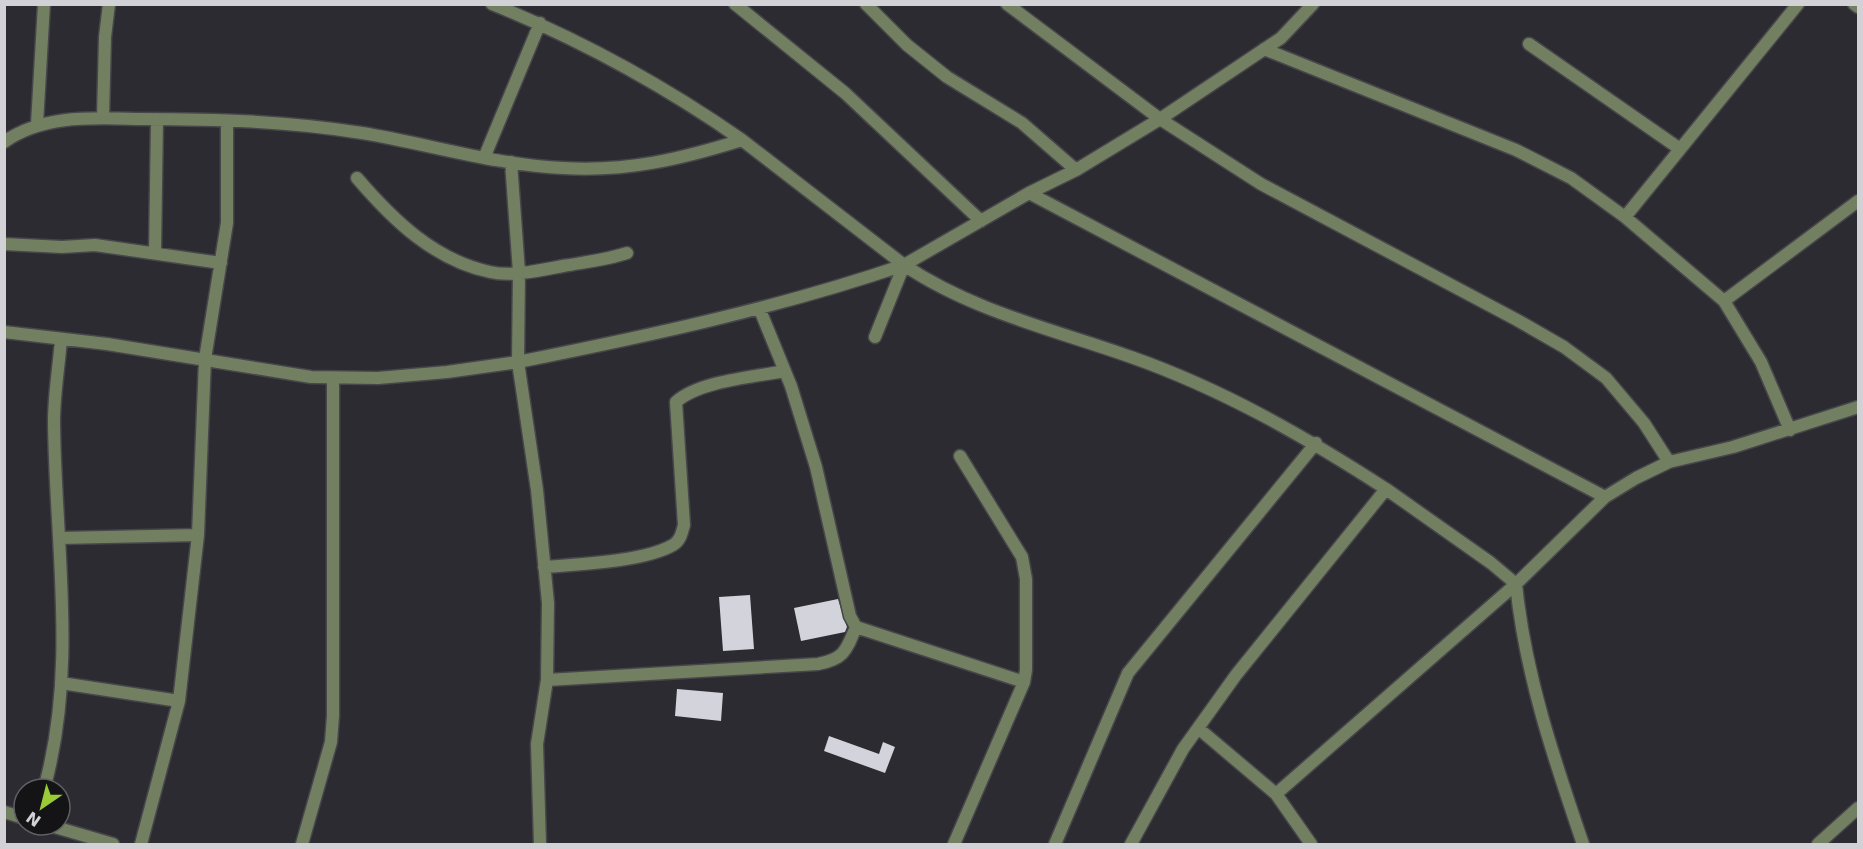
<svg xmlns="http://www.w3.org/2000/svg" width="1863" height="849" font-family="'DejaVu Sans',sans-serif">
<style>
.building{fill:#d3d4db}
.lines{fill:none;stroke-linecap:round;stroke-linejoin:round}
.minor-casing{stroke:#46464b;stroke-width:15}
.tertiary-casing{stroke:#46464b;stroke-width:15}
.minor{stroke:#727f61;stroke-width:12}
.tertiary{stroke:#727f61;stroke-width:12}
</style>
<rect width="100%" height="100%" fill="#2b2b31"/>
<path class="building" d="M750,595l4,54 -31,2 -4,-54z
M838,599l9,28 -2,5 -44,9 -7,-33z
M677,689l46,4 -2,28 -46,-5z
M829,736l50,18 4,-12 12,5 -10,26 -61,-22z"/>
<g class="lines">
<g class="minor-casing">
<path id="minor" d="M492,4c89,36 171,81 250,136
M735,4l110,89 136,128
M866,4l41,41 40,32 75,46 54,47
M1007,4l153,115 101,65 256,136 47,27 42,31 38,45 25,39 64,-15 125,-40
M1854,4l4,3
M1529,44l151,105
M1264,49l252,101 55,28 54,39 99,84 37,61 29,68
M103,118l2,-81 4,-33
M37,124l7,-120
M4,142c40,-28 90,-24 136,-23 74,0 149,2 222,14 67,11 133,32 201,35 64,4 118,-9 179,-28l162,125c-126,43 -256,71 -386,97l19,128 11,113 -1,77 -10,64 3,100
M484,158l56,-135
M357,178c36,42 77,82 133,94 22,5 51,-2 73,-6 22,-4 43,-6 64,-13
M1029,193l576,304
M1625,217l173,-213
M4,244l58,3 33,-2 126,18
M155,252l2,-133
M904,265c68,46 151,65 227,92 91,32 175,80 255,132
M1724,301l134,-100
M760,310l31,76 25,81 34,149 6,11 168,55
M4,332l103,12 204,33 67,1 69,-6 71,-10 1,-90 -8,-110
M875,337l29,-72 125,-72 47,-23 84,-51 121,-81 32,-34
M60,538l138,-3
M544,567c35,-3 99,-5 129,-22 8,-5 9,-13 11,-20l-8,-123c23,-21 78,-25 109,-31
M547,680l271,-16c26,-5 28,-13 38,-37
M61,683l118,18
M1198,728l78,66 35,50
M44,789c34,-121 11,-245 10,-368 0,-27 5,-55 7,-82
M141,844l38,-143 19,-166 7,-176 22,-136v-102
M302,844l29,-102 2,-26v-338
M954,844l70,-162 2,-12v-91l-4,-22 -62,-101
M1055,844l73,-171 188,-230
M1131,844l52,-95 53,-74 150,-186 105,74 25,21 -240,210
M1583,844c-29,-85 -58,-170 -67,-260l89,-87 31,-19 33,-16
M1818,844l40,-36"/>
</g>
<g class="tertiary-casing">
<path id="tertiary" d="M4,812l20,6
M48,825l65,19"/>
</g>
<use href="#minor" class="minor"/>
<use href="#tertiary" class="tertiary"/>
</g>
<rect width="1863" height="849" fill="none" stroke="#d2d2d6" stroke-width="12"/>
<g transform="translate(42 807) rotate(215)"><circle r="28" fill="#141417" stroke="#606063" stroke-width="1.5"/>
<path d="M0-4.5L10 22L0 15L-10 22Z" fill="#99cb36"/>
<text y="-9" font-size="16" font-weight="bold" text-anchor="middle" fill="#d2d2d6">N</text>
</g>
</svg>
